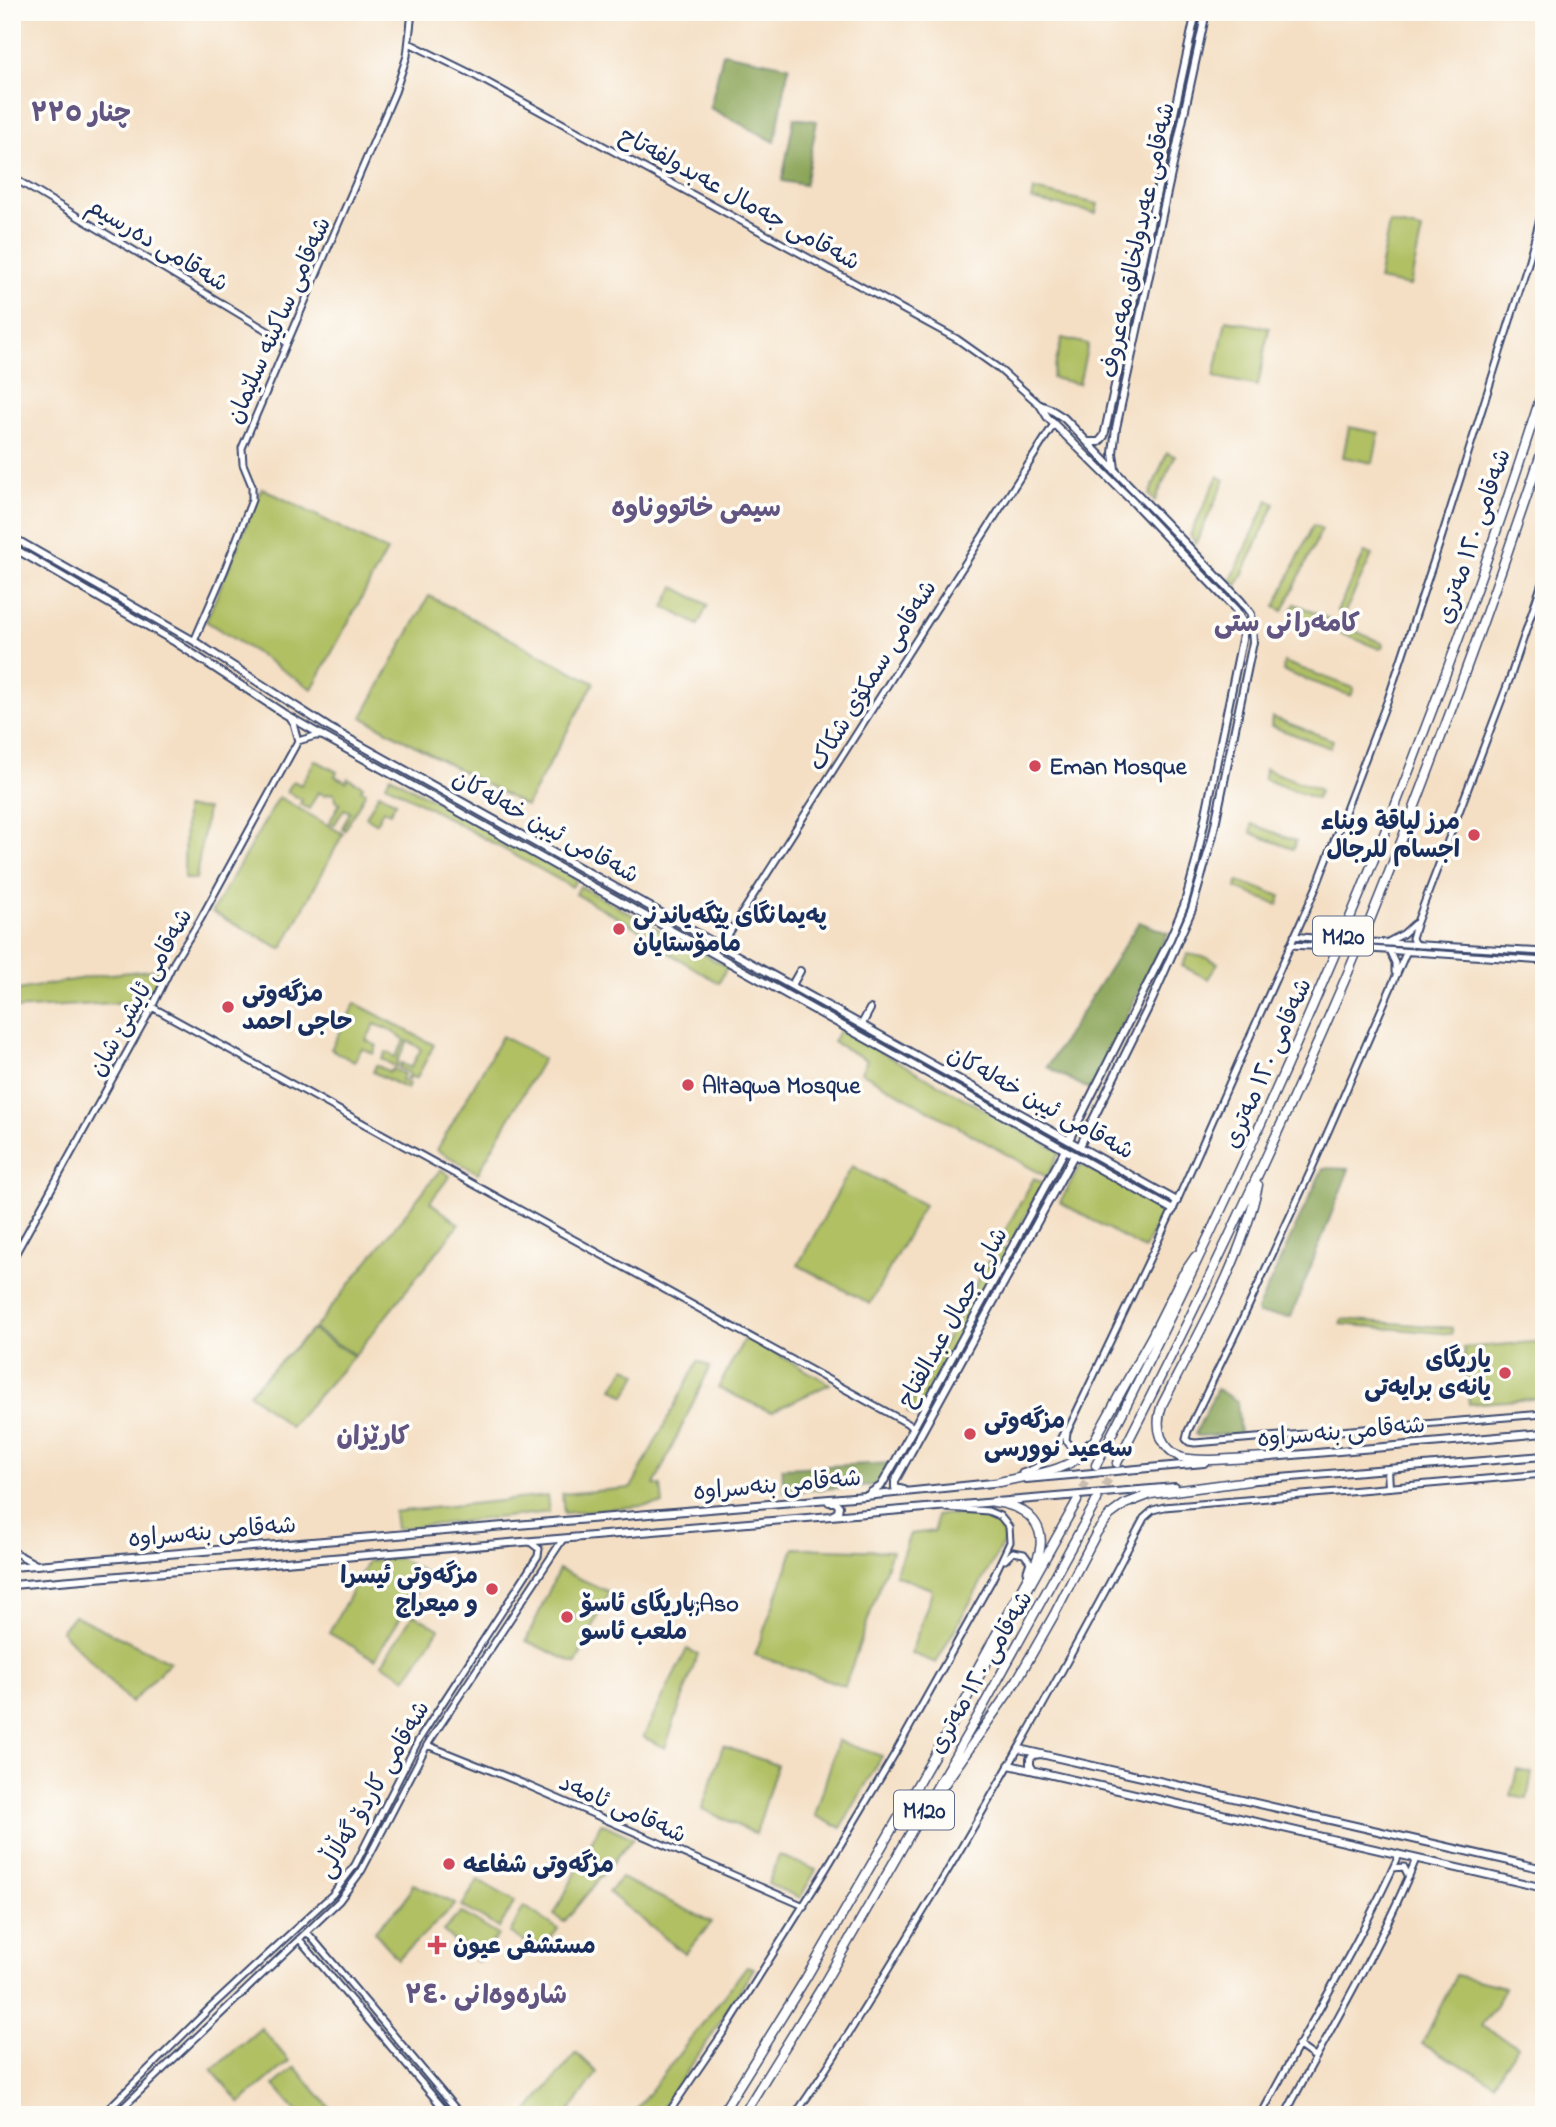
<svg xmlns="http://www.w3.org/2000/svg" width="1556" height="2127" font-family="'Indie Flower','Playpen Sans Arabic',sans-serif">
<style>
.green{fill:#b0c064;stroke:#667861;stroke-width:2}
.forest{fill:#8ca65a;stroke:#546a5c;stroke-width:2}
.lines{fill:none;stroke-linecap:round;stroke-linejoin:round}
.motorway-tunnel{stroke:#c9bcb0;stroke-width:8;stroke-dasharray:8 4;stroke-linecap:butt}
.tertiary-casing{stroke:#3c496d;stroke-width:9}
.secondary-casing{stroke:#3c496d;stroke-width:10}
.motorway-casing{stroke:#3c496d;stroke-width:11}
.tertiary{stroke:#fff;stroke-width:5}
.secondary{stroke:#fff;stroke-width:6}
.motorway{stroke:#fff;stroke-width:8}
.tertiary-bridge-casing{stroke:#3c496d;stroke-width:9;stroke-linecap:butt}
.tertiary-bridge{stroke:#fff;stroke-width:5}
.poi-dot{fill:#d1495b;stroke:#fdfcf7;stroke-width:2.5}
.labels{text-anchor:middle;stroke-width:7;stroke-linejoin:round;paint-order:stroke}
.shield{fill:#fdfcf7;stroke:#5f6c8c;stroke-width:2}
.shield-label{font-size:23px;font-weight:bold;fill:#1b2f5e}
.street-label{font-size:24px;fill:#1b2f5e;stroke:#fdfcf7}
.poi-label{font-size:24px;font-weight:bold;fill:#1b2f5e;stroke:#fdfcf7;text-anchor:start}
.neighbourhood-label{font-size:26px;font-weight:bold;fill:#635582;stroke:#fdfcf7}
</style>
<rect width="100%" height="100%" fill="#fdfcf7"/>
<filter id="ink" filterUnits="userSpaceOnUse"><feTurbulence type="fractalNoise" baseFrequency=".0143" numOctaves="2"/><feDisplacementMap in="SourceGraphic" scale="14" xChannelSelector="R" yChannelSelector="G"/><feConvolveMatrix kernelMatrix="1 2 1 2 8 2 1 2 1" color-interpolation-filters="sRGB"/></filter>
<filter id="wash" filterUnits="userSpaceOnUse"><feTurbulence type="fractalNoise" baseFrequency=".00686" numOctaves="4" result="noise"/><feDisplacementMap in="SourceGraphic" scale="28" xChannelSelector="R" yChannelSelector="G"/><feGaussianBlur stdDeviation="1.57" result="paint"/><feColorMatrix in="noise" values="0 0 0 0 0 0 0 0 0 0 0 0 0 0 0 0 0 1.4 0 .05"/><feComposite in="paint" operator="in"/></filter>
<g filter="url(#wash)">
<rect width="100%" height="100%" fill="#f4dfc4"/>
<path class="green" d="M1034,190l64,14 -2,9 -64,-13z
M1389,223l33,7 -12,56 -32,-6z
M1226,320l43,8 -11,58 -44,-9z
M1062,338l26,6 -9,40 -27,-6z
M1349,427l30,6 -6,30 -30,-6z
M1167,453l8,3 -20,45 -6,-6z
M1218,476l7,4 -29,63 -6,-8z
M262,488l125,63 -75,138 -106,-68z
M1268,500l7,4 -38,82 -6,-6z
M1313,525l9,4 -39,82 -8,-4z
M1365,552l7,3 -28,59 -7,-3z
M674,587l34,18 -10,20 -34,-18z
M429,596l165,87 -68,123 -164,-89z
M1295,604l87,39 1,4 -3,2 -90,-36z
M1284,662l70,26 -3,8 -68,-25z
M1272,717l61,23 -3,8 -59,-22z
M315,760l22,12 -2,4 11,6 2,-4 15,8 -2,4 5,2 -21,38 -3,-2 8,-16 -6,-3 -10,16 -5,-2 11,-20 -5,-3 -1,-7 -10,2 -6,-3 -9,17 -9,-5 2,-4 -15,-8 6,-11 8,4z
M1265,769l55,21 -4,9 -52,-20z
M390,776l187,103 -5,8 -186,-103z
M379,793l17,9 -6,11 -7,-3 -7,13 -10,-6z
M279,797l64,37 -61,115 -70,-37z
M185,808l22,1 -11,70h-12z
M1252,824l44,17 -3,8 -42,-16z
M1238,881l43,15 -3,9 -42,-17z
M580,886l147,81 -8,16 -60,-36 3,-5 -86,-48z
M1188,954l20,4 10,5 -10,16 -26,-13z
M162,969l-14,32 -136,8v-18l89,-16z
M355,1003l79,42 -18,34 -5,-3 -3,4 -2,-1 3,-6 -10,-5 2,-5 10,5 10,-19 -13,-8 -11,20 1,1 -2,5 -14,-8 4,-7 9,5 10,-17 -20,-13 -1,1 -9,-4 -9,16 11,6 -4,8 -11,-6 -8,14 -23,-13z
M840,1029l220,123 -13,25 -186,-105 6,-12 -34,-18z
M502,1036l41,23 -65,114 -41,-23z
M376,1065l14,7 3,-3 11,5 -3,6 8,4 -2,5 -34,-17z
M1081,1164l84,45 -21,40 -84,-47z
M852,1166l72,39 -54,99 -72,-39z
M441,1169l9,7 -20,26 29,22 -104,131 -41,-26z
M1034,1178l9,5 -32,60 -10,-5z
M997,1245l10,5 -91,167 -9,-5z
M1342,1319l110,9v6l-112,-10z
M312,1330l42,26 -64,71 -41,-34z
M746,1336l84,48 -59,28 -53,-24z
M1544,1341v57l-75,6 -5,-56z
M698,1361l12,6 -56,118 7,1 2,18 -99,9 -2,-19 69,-6z
M626,1367l12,7 -13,22 -12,-8z
M547,1496l2,16 -153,17 -2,-17z
M946,1514l32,2 20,6 7,18 -69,123 -25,-10 21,-61 -1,-3 -36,-14 15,-41 25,-3 1,-15z
M794,1548l98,3 -47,135 -90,-31z
M400,1558l27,16 -52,85 -46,-26 39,-72z
M559,1569l50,23 -33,72 -50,-23z
M413,1614l26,15 -33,49 -24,-14z
M74,1615l96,47 -39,41 -70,-72z
M687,1649l11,5 -33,94 -22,-11z
M838,1741l44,15 -41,72 -26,-12z
M723,1746l54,19 -21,69 -54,-25z
M1517,1770l15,3 -5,26 -16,-3z
M601,1823l32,15 -69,84 -10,-7z
M779,1855l37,15 -16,28 -32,-14z
M621,1878l91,44 -27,32 -77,-62z
M478,1880l37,21 -16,27 -37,-22z
M413,1884l43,20 -58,55 -24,-28 30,-29z
M524,1906l34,23 -18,23 -30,-19z
M461,1912l37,23 -21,27 -34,-31z
M747,1966l7,2 -44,70 -53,77h-25z
M1456,1975l49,12 -10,20 -14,19 37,20 -24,37 -72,-39z
M261,2028l28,33 -49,42 -28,-33z
M576,2053l21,20 -30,42h-37l-3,-3z
M295,2067l37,43 -6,5h-26l-26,-30z"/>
<path class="forest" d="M723,53l66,13 -14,76 -65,-34z
M794,118l23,3 -12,64 -23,-4z
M1139,922l29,11 -78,157 -43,-23z
M1323,1168l26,1 -58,148 -33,-3 -1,-3 3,-7z
M1217,1389l20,12 3,33 -43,2 -2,-2z
M893,1463l-16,22 -93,7 -2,-24z"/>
</g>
<g filter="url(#ink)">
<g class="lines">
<path class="motorway-tunnel" d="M1099,1497l17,-32
M1077,1500l19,-35"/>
<g class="tertiary-casing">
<path id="tertiary" d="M409,43l63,31 485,265 41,29 42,37
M12,177l274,165
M194,641l30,-69 28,-72v-14l-9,-22 -1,-16 153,-356 12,-36 5,-44
M298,741l17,-5h7
M1294,936l36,4
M1372,942l172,10
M1388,942l15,-8 11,-10
M1290,945l39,2
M1419,945l-5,-2 -2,-5 5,-16 93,-244 34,-101
M721,946l333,-522
M1370,949l174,12
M1390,952l5,11v9
M1406,953l-93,213 -70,152 -55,113 -2,8 3,3 6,1 349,-29
M152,1007l762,420
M12,1260l140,-253 22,-45 26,-42 98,-179 -5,-18 -3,-4
M1090,1442l-7,7h-10l-7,-9 1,-8 110,-231 139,-313 72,-189 52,-157 87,-275 17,-63
M1022,1473c24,-6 32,-22 43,-43
M12,1551l25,14
M1005,1560l8,-8 11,2 6,8 -3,9
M427,1745l95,38 282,123
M1393,1868l11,-1 5,10
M307,1932l154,183
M299,1939l150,176
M1298,2045l17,12
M102,2115l109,-108 122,-113 22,-29 63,-124 120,-185 1,-7 -9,-7
M115,2115l224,-214 23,-31 65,-125 136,-206
M667,2115l62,-91 97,-155 68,-114 98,-175 18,-38 -1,-15 -9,-11 -12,-5 -41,-3
M795,2115c41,-59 77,-119 114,-180 83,-136 161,-276 235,-417l9,-8 11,-3 380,-33
M1261,2115c46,-87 98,-171 138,-260
M1285,2115c44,-85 95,-167 131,-256"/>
</g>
<g class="secondary-casing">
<path id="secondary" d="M1040,405l10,4 14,9 177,183 10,13 2,28 -41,197 -20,70 -40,91 -72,146
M1040,405l8,13 86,85 102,107 7,13 1,7 -48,232 -12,44 -15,35 -100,199
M1088,442h11l5,-6 92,-424
M1115,469l-2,-16 3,-25 90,-416
M12,537l182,104 134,86 849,474
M12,547l163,95 108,71 40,23 850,474
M792,985l8,-14
M862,1024l8,-15
M945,1070l8,-15
M1260,1458l284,-25
M1388,1470l1,17
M1026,1479l178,-16
M1245,1481l299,-25
M904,1490l-9,-2v-7l179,-326
M870,1493l11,-7 15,-26 169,-310
M829,1502h6l4,4 -1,6 -5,3
M12,1567l853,-71 137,-14
M12,1585l1163,-98
M1019,1749l525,120
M1009,1765l535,123
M1033,1770l-3,-5v-6l4,-4 6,-1"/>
</g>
<g class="motorway-casing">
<path id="motorway" d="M1258,1185c-17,78 -60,149 -96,220 -4,11 -5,21 -1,32 4,9 11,16 19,20 19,6 62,1 83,0
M1117,1463c90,-176 175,-355 251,-538 64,-158 122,-318 176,-480
M1096,1465c178,-347 331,-706 448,-1079
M1000,1482c32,-8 64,-9 89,-32l63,-114 30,-60 13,-19
M974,1675l62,-113c15,-35 -8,-56 -42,-60
M939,1792l78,-112 37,-65 43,-83 13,-17 15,-11 26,-10 98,-13
M721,2115l85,-137 147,-255 124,-222
M743,2115l79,-128 157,-273 118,-214"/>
</g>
<use href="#tertiary" class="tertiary"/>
<use href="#secondary" class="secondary"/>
<use href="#motorway" class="motorway"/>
<g class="tertiary-bridge-casing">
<path id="tertiary-bridge" d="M1330,940l42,2
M1329,947l41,2"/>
</g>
<use href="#tertiary-bridge" class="tertiary-bridge"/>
</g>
</g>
<g class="poi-dot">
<circle cx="1035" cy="766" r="7"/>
<circle cx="1474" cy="835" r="7"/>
<circle cx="619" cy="929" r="7"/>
<circle cx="228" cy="1007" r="7"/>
<circle cx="688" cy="1085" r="7"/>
<circle cx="1505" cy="1373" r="7"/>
<circle cx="970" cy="1434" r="7"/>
<circle cx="492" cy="1589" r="7"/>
<circle cx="567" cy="1617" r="7"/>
<circle cx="449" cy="1864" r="7"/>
<path d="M433.5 1934.5h7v7h7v7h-7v7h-7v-7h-7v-7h7z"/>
</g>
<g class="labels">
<g class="shield">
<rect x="1313" y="916.5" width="60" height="39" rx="5"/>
<rect x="894" y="1790.5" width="60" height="39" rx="5"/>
</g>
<g class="shield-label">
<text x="1343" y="944">M120</text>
<text x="924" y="1818">M120</text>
</g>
<g class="street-label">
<text transform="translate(740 198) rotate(29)" y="8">شەقامی جەمال عەبدولفەتاح</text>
<text transform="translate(1137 240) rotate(-78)" y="8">شەقامی عەبدولخالق مەعروف</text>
<text transform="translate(158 244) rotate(31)" y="8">شەقامی دەرسیم</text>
<text transform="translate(278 320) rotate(-66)" y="8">شەقامی ساکینە سلێمان</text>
<text transform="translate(1473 536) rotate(-71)" y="8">شەقامی ١٢٠ مەتری</text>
<text transform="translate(872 675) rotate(-58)" y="8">شەقامی سمکۆی شکاک</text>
<text transform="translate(546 826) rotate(29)" y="8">شەقامی ئیبن خەلەکان</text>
<text transform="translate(140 992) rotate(-61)" y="8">شەقامی ئایشێ شان</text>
<text transform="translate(1267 1063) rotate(-66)" y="8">شەقامی ١٢٠ مەتری</text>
<text transform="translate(1041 1102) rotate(29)" y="8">شەقامی ئیبن خەلەکان</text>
<text transform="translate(952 1317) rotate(-61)" y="8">شارع جمال عبدالفتاح</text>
<text transform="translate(1341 1431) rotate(-5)" y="8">شەقامی بنەسراوە</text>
<text transform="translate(777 1484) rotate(-5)" y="8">شەقامی بنەسراوە</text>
<text transform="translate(212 1531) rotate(-5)" y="8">شەقامی بنەسراوە</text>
<text transform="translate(980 1672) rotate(-60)" y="8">شەقامی ١٢٠ مەتری</text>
<text transform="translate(373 1789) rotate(-60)" y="8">شەقامی کاردۆ گەڵاڵی</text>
<text transform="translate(623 1808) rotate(24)" y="8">شەقامی ئامەد</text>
</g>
<g class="poi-label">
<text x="1049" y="774">Eman Mosque</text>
<text x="1460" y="829" text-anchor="end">مرز لياقة وبناء<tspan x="1460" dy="28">اجسام للرجال</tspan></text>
<text x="633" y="923">پەیمانگای پێگەیاندنی<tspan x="633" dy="28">مامۆستایان</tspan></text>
<text x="242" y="1001">مزگەوتی<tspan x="242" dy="28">حاجی احمد</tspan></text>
<text x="702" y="1093">Altaqwa Mosque</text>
<text x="1491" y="1367" text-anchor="end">یاریگای<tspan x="1491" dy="28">یانەی برایەتی</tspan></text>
<text x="984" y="1428">مزگەوتی<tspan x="984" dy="28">سەعید نوورسی</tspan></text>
<text x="478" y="1583" text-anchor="end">مزگەوتی ئیسرا<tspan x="478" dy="28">و میعراج</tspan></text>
<text x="581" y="1611">یاریگای ئاسۆ;Aso<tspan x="581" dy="28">ملعب ئاسو</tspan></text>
<text x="463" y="1872">مزگەوتی شفاعە</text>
<text x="453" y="1953">مستشفى عيون</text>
</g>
<g class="neighbourhood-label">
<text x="81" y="121">چنار ٣٣٥</text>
<text x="696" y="516">سیمی خاتووناوه</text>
<text x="1287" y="631">كامه‌رانی ستی</text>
<text x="373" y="1444">کارێزان</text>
<text x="486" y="2003">شارەوەانی ٣٤٠</text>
</g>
</g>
<rect width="1556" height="2127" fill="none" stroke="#fdfcf7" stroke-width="42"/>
</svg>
